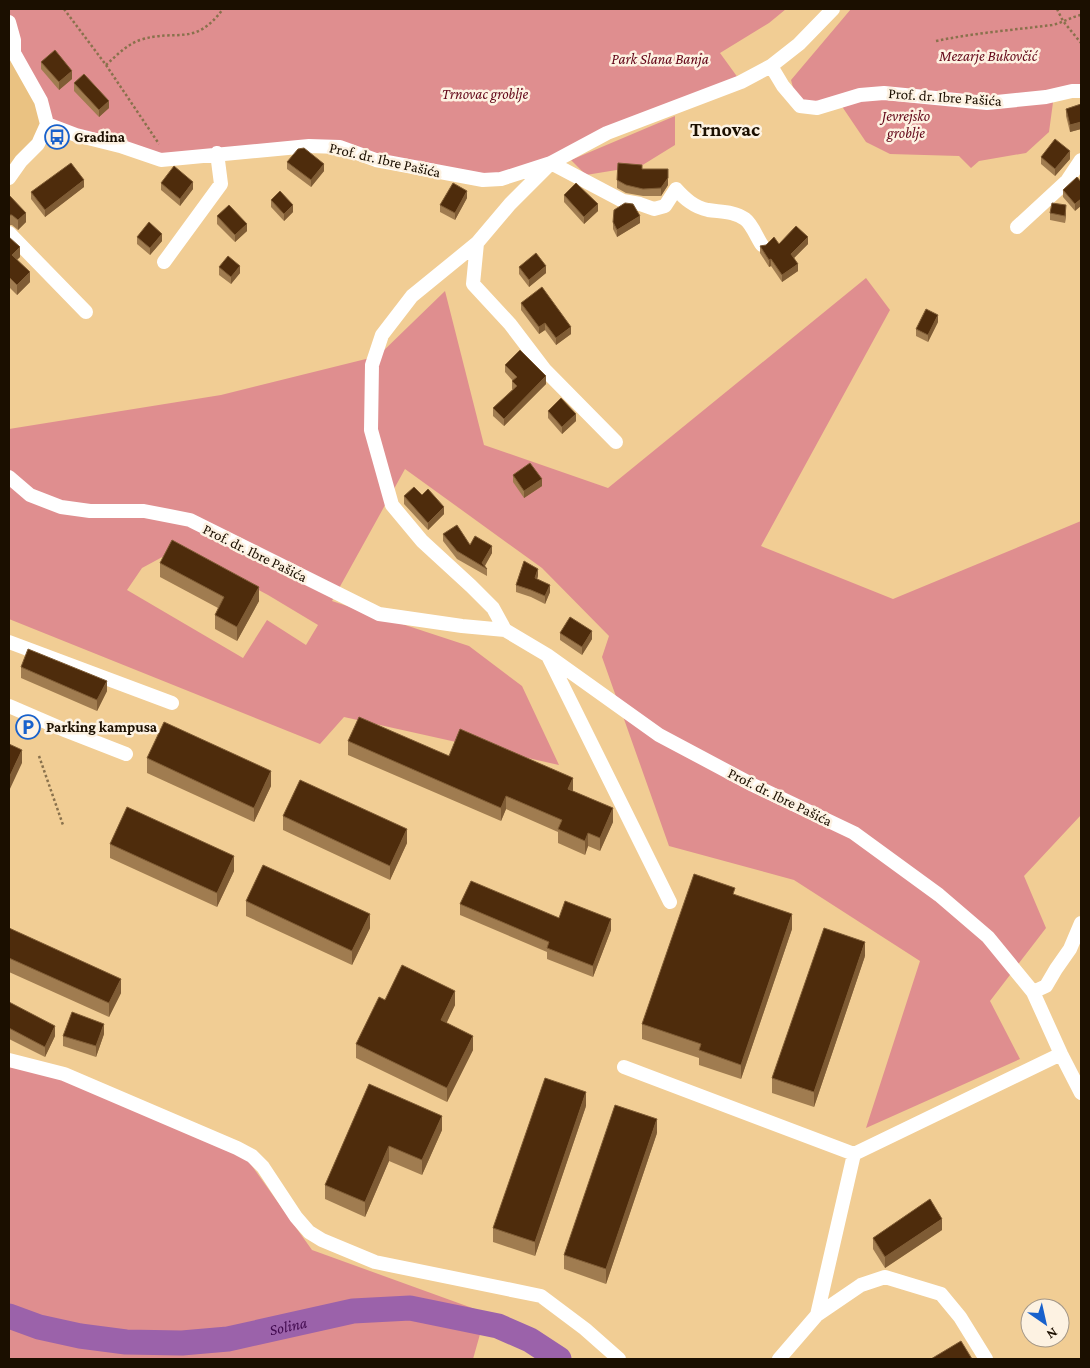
<svg xmlns="http://www.w3.org/2000/svg" width="1090" height="1368" font-family="'Crimson Pro',serif">
<style>
.built{fill:#eac282}
.green{fill:#df8e8f;fill-rule:evenodd}
.lines{fill:none;stroke-linecap:round;stroke-linejoin:round}
.river{stroke:#9b62aa;stroke-width:25}
.path{stroke:#89714c;stroke-width:2.5;stroke-dasharray:2.5 2.5;stroke-linecap:butt}
.minor{stroke:#fff;stroke-width:14}
.wall{fill:#a07c50}
.shaded-wall{fill:#7f5c35}
.building{fill:#4e2c0c;stroke:#7f5c35}
.labels{text-anchor:middle;stroke-width:5;stroke-linejoin:round;paint-order:stroke}
.park-label{font-size:15px;font-style:italic;fill:#630618;stroke:#fdf2e2}
.street-label{font-size:15px;fill:#1b0f00;stroke:#fdf2e2}
.poi-label{font-size:15px;font-weight:bold;fill:#1b0f00;stroke:#fdf2e2;text-anchor:start}
.water-label{font-size:16px;font-style:italic;fill:#420a4f;stroke:#fdf2e2}
.district-label{font-size:20px;font-weight:bold;fill:#1b0f00;stroke:#fdf2e2}
</style>
<rect width="100%" height="100%" fill="#f1cd94"/>
<path class="built" d="M9,47l38,77 -38,54z"/>
<path class="green" d="M9,9h777l-17,14 -49,30 21,29 -240,97 -161,-32 -179,13 -114,-36 -38,-77z
M851,9h230v82l-27,4 -5,37 -23,21 -47,8 -8,7 -12,-12 -69,-2 -24,-12 -27,-40 -22,6 -22,-13 -4,-15z
M675,116v29l-34,21 -55,9 -15,-15z
M866,278l24,32 -129,236 132,53 188,-78v294l-57,61 22,52 -56,73 30,58 -154,69 54,-167 -126,-81 -125,-34 -67,-189 7,-21 -67,-68 -137,-99 -73,132 137,45 53,40 37,79 -215,-48 -24,27 -311,-125v-190l212,-34 157,-39 67,-65 39,154 124,43zM179,548l89,47 50,30 -12,20 -39,-25 -24,38 -116,-68 15,-22z
M9,1067l42,7 196,85 65,91 174,63 -13,46h-464z"/>
<g class="lines">
<path class="river" id="s1" d="M9,1316l30,11 41,9 46,6 56,1 46,-4 125,-28 57,-3 88,18 32,14 29,19"/>
<path class="path" d="M64,9l42,56 53,79
M1057,9l6,12 18,22
M936,41c38,-8 77,-11 116,-16 10,-2 19,-8 29,-10
M106,65c10,-9 20,-20 34,-25 37,-12 54,8 83,-31
M39,756l24,69"/>
<path class="minor" d="M9,22l5,18v13
M9,47l5,6 27,48 6,23 -9,20 -17,17 -12,17
M771,66l12,20 17,20 17,2 43,-13 24,-2 103,10 59,-6 26,-6h9
M47,124l29,11 44,11 41,14 148,-14 31,1 36,13 107,20 18,-1 50,-16 56,-30 134,-51 30,-16 28,-22 34,-35
M1017,227l50,-46 14,-21
M9,233l77,79
M477,243l-4,41 37,40 35,46 71,72
M164,262l57,-78 -4,-31
M9,477l21,18 31,12 29,4h54l46,9 189,94 83,12 43,4 42,25 112,80 94,50 101,48 85,62 49,42 45,55 28,62 20,39
M505,630l-12,-22 -22,-22 -49,-45 -30,-36 -21,-75 1,-65 10,-30 30,-39 65,-53 33,-39 41,-41 72,38 17,3 14,5 11,-3 11,-17c9,10 18,18 32,21 12,2 26,1 37,9 7,5 12,19 17,26
M9,642l163,61
M549,658l121,244
M9,706l58,25 59,23
M1033,992l13,-6 10,-17 14,-20 11,-26
M9,1060l55,14 173,74 15,8 11,11 33,50 13,15 13,8 53,22 166,34 44,33 34,30
M624,1067l230,87
M817,1315l37,-161 207,-100
M779,1359l38,-44 44,-30 24,-8 56,17 19,23 26,42"/>
</g>
<path class="wall" d="M41,62l31,17 -13,11 -18,-21z
M74,83l35,25 -10,9 -25,-26z
M1081,104v25l-11,3 -4,-16v-7z
M1041,157l29,2 -15,17 -14,-12z
M287,162l37,9 -13,16 -24,-18z
M642,169l26,16 -7,11h-18l-17,-3 -9,-5v-8z
M1077,177l-2,34 -12,-14v-7z
M161,183l32,6 -13,17 -19,-16z
M84,187l-39,30 -14,-18v-7z
M9,195l17,27 -8,8 -6,-5h-3z
M564,195l34,16 -14,13 -20,-22z
M467,198l-12,22 -15,-8v-7z
M271,200l22,12 -9,9 -13,-14z
M1050,213h16l-1,10 -15,-3z
M217,216l30,15 -12,11 -18,-18z
M613,222l27,1 -23,14 -4,-8z
M9,237l11,20 -3,3 13,22 -13,13 -8,-8z
M137,237l25,4 -12,14 -13,-11z
M779,244h29l-14,14 4,13 -16,11 -11,-16 -2,1 -9,-14v-7z
M219,267l21,6 -9,11 -12,-9z
M519,267l27,6 -17,14 -10,-13z
M521,303l50,31 -15,11 -11,-15 -6,4 -18,-24z
M938,322l-10,20 -12,-6v-7z
M505,365l41,19 -42,42 -11,-10v-8l20,-19h-1v-8h1l-8,-9z
M548,411l28,10 -14,13 -14,-16z
M513,475l29,11 -18,12 -11,-16z
M422,495l22,19 -16,16 -24,-26v-8z
M443,534l49,19 -7,13 2,3v7l-30,-17 -14,-18z
M160,563l99,38 -22,40 -22,-12v-14l3,-7 -58,-31z
M538,576l-1,3 13,13 -5,12 -14,-7 -15,-5v-7z
M560,633l32,6 -10,16 -22,-15z
M21,667l86,24 -10,20 -76,-33z
M348,741l225,50 40,31 -13,29 -12,-5 -3,9 -27,-12v-11l-52,-23 -5,12 -153,-66z
M147,758l124,28 -17,36 -107,-49z
M283,816l124,27 -17,37 -107,-50z
M110,844l124,27 -17,36 -107,-49z
M735,895l57,34 -51,150 -42,-14v-7l-57,-19v-15z
M246,901l124,27 -18,37 -106,-49z
M460,904l99,14 52,12 -18,47 -46,-18v-7l-87,-37z
M9,928l112,65 -12,24 -100,-45z
M865,956l-51,151 -42,-14v-15z
M385,1000l70,5 -9,18 27,27 -26,52 -91,-44v-14z
M9,1002l46,34 -10,21 -36,-18z
M104,1034l-8,23 -33,-11v-10z
M369,1084l73,46 -20,45 -33,-14 -24,56 -40,-18v-14z
M586,1106l-51,150 -42,-14v-14z
M657,1133l-51,151 -42,-15v-14z
M942,1230l-57,38 -12,-19v-11z"/>
<path class="shaded-wall" d="M72,71v8l-13,11v-8z
M109,101v7l-10,9v-7z
M1081,122v7l-11,3v-7z
M1070,151v8l-15,17v-7z
M324,164v7l-13,16v-7z
M668,178v7l-7,11v-8z
M84,180v7l-39,30v-7z
M193,182v7l-13,17v-7z
M467,191v7l-12,22v-7z
M1081,199v7l-6,5v-7z
M598,204v7l-14,13v-7z
M293,205v7l-9,9v-7z
M1066,205v8l-1,10v-7z
M26,213v9l-8,8v-10z
M640,216v7l-23,14v-7z
M247,224v7l-12,11v-7z
M162,234v7l-12,14v-7z
M808,237v7l-17,17v-7z
M20,247v10l-8,7v-9z
M771,259v7l-2,1v-7z
M798,264v7l-16,11v-7z
M240,266v7l-9,11v-7z
M546,266v7l-17,14v-7z
M30,272v10l-13,13v-10z
M938,315v7l-10,20v-7z
M545,323v7l-6,4v-7z
M571,327v7l-15,11v-7z
M546,376v8l-42,42v-7z
M576,414v7l-14,13v-7z
M542,479v7l-18,12v-7z
M444,507v7l-16,16v-7z
M492,546v7l-8,14 -2,-4z
M538,569v7l-3,9v-7z
M550,585v7l-5,12v-8z
M259,587v14l-22,40v-14z
M592,631v8l-10,16v-8z
M107,681v10l-10,20v-11z
M22,750v13l-13,28v-13z
M271,771v15l-17,36v-14z
M573,778v13l-5,-2z
M506,796v13l-5,12v-13z
M613,808v14l-13,29v-13z
M407,829v14l-17,37v-14z
M588,833v13l-3,9v-14z
M234,856v15l-17,36v-14z
M370,914v14l-18,37v-14z
M792,914v15l-51,150v-14z
M611,919v11l-18,47v-11z
M865,942v14l-51,151v-15z
M121,979v14l-12,24v-14z
M455,991v14l-14,30v-15z
M104,1024v10l-8,23v-11z
M55,1026v10l-10,21v-10z
M473,1036v14l-26,52v-14z
M586,1092v14l-51,150v-14z
M442,1116v14l-20,45v-15z
M657,1119v14l-51,151v-15z
M389,1146v15l-24,56v-15z
M942,1219v11l-57,38v-11z"/>
<path class="building" d="M55,50l17,21 -13,11 -18,-20z
M84,74l25,27 -10,9 -25,-27z
M1081,104v18l-11,3 -4,-16z
M1055,139l15,12 -15,18 -14,-12z
M304,148l20,16 -13,16 -24,-18 11,-13z
M71,163l13,17 -39,30 -14,-18z
M618,163l24,2v4h26v9l-7,10 -18,1 -17,-4 -9,-5z
M174,166l19,16 -13,17 -19,-16z
M1077,177l4,5v17l-6,5 -12,-14z
M453,183l14,8 -12,22 -15,-8z
M576,183l22,21 -14,13 -20,-22z
M280,191l13,14 -9,9 -13,-14z
M9,195l17,18 -8,7 -6,-5h-3z
M625,203l8,1 7,12 -23,14 -4,-8 1,-12z
M1052,203l14,2 -1,11 -15,-3z
M229,205l18,19 -12,11 -18,-19z
M149,222l13,12 -12,14 -13,-11z
M796,226l12,11 -17,17 7,10 -16,11 -11,-16 -2,1 -9,-14 6,-1 8,-8 5,7z
M9,237l11,10 -8,8 18,17 -13,13 -8,-8z
M536,253l10,13 -17,14 -10,-13z
M228,256l12,10 -9,11 -12,-10z
M542,287l29,40 -15,11 -11,-15 -6,4 -18,-24z
M926,309l12,6 -10,20 -12,-6z
M520,350l26,26 -42,43 -11,-11 24,-22 -5,-5 5,-4 -12,-12z
M561,398l15,16 -14,13 -14,-16z
M530,463l12,16 -18,12 -11,-16z
M414,487l8,8 6,-6 16,18 -16,16 -24,-27z
M457,525l13,20 5,-9 17,10 -10,17 5,6 -30,-18 -14,-17z
M172,540l87,47 -22,40 -22,-12 9,-18 -64,-34z
M524,561l14,8 -3,9 15,7 -5,11 -14,-6 -15,-5z
M570,617l22,14 -10,16 -22,-14z
M28,649l79,32 -10,19 -76,-33z
M359,717l90,39 11,-27 113,49 -5,11 45,19 -13,30 -12,-5 -3,8 -27,-12 4,-9 -56,-24 -5,12 -153,-67z
M164,722l107,49 -17,37 -107,-50z
M9,744l13,6 -13,28z
M300,780l107,49 -17,37 -107,-50z
M127,807l107,49 -17,37 -107,-49z
M263,865l107,49 -18,37 -106,-50z
M694,874l41,14 -2,6 59,20 -51,151 -42,-15 2,-6 -59,-20z
M471,881l88,37 6,-17 46,18 -18,47 -46,-18 2,-6 -89,-38z
M9,928l112,51 -12,24 -100,-45z
M824,928l41,14 -51,150 -42,-14z
M402,965l53,26 -14,29 32,16 -26,52 -91,-44 23,-47 6,3z
M9,1002l46,24 -10,21 -36,-19z
M72,1012l32,12 -8,22 -33,-10z
M545,1078l41,14 -51,150 -42,-14z
M369,1084l73,32 -20,44 -33,-14 -24,56 -40,-17z
M615,1105l42,14 -51,150 -42,-14z
M930,1199l12,20 -57,38 -12,-19z
M961,1341l11,18h-41z"/>
<defs>
<g id="bus-ring" transform="scale(1.25)"><circle r="9.5" fill="#fdf2e2" stroke="#1861cc" stroke-width="1.5"/><path d="M-5-6H5V4H4V6H2V4H-2V6H-4V4H-5ZM-3.5-4V0h7V-4ZM-3.5 1.2v1.5H-2V1.2ZM2 1.2v1.5H3.5V1.2Z" fill="#1861cc"/></g>
<g id="parking-ring" transform="scale(1.25)"><circle r="9.5" fill="#fdf2e2" stroke="#1861cc" stroke-width="1.5"/><path d="M-3.5-5.5H1a3.5 3.5 0 0 1 0 7H-1V5.5H-3.5ZM-1-3.4V-.6H.8a1.4 1.4 0 0 0 0-2.8Z" fill="#1861cc"/></g>
</defs>
<g fill-rule="evenodd">
<use href="#bus-ring" x="57" y="137"/>
<use href="#parking-ring" x="28" y="727"/>
</g>
<g class="labels">
<g class="park-label">
<text x="988" y="61">Mezarje Bukovčić</text>
<text x="660" y="64">Park Slana Banja</text>
<text x="485" y="99">Trnovac groblje</text>
<text x="906" y="121">Jevrejsko<tspan x="906" dy="17">groblje</tspan></text>
</g>
<g class="street-label">
<text transform="translate(945 97) rotate(4)" y="5">Prof. dr. Ibre Pašića</text>
<text transform="translate(385 160) rotate(13)" y="5">Prof. dr. Ibre Pašića</text>
<text transform="translate(255 553) rotate(26)" y="5">Prof. dr. Ibre Pašića</text>
<text transform="translate(780 797) rotate(26)" y="5">Prof. dr. Ibre Pašića</text>
</g>
<g class="poi-label">
<text x="74" y="142">Gradina</text>
<text x="46" y="732">Parking kampusa</text>
</g>
<g class="water-label">
<text dy="6" stroke="none"><textPath href="#s1" startOffset="284">Solina</textPath></text>
</g>
<g class="district-label">
<text x="725" y="136">Trnovac</text>
</g>
</g>
<rect width="1090" height="1368" fill="none" stroke="#1b0f00" stroke-width="20"/>
<g transform="translate(1045 1323) rotate(146)"><circle r="24" fill="#fdf2e2" stroke="#a39788"/>
<path d="M0-4L9 19L0 12L-9 19Z" fill="#1861cc"/>
<text y="-8" font-size="14" font-weight="bold" text-anchor="middle" fill="#1b0f00">N</text>
</g>
</svg>
